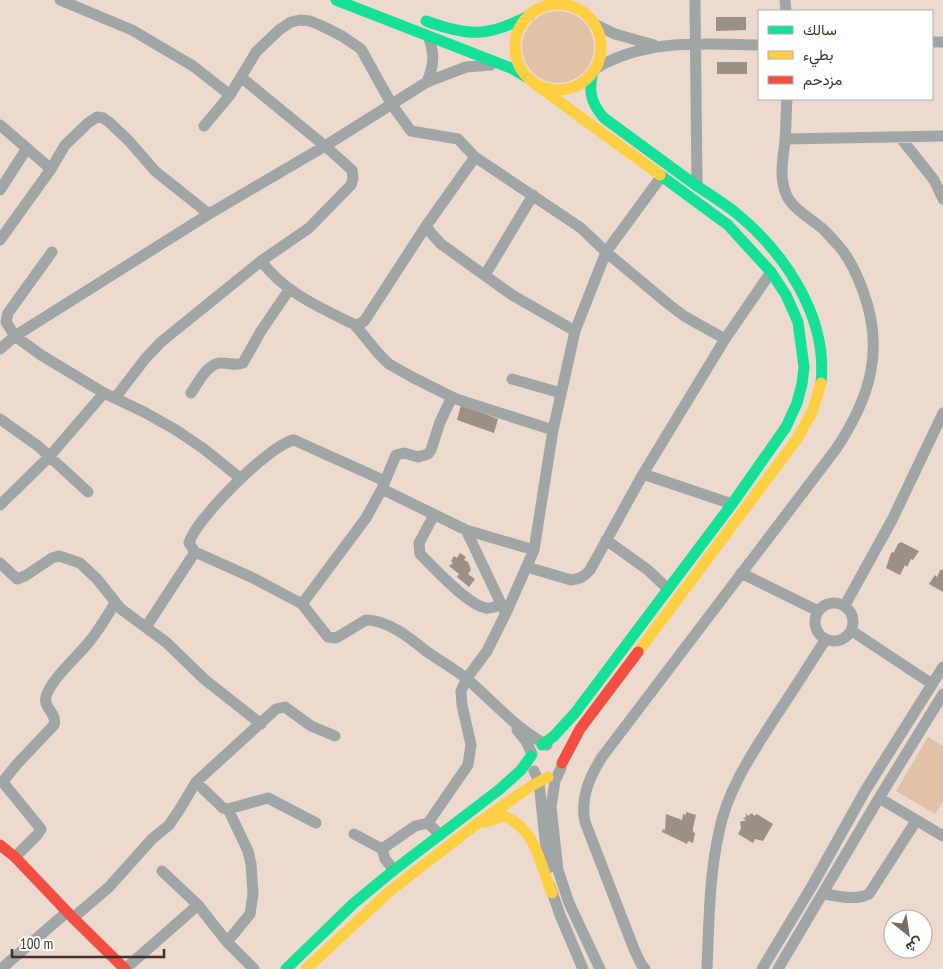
<svg xmlns="http://www.w3.org/2000/svg" width="943" height="969" font-family="'PT Sans Narrow',Vazirmatn,sans-serif">
<style>
.green{fill:#e1c2a9}
.building{fill:#9c8f85}
.lines{fill:none;stroke-linecap:round;stroke-linejoin:round}
.street{stroke:#a0a5a6;stroke-width:11}
.fast{stroke:#16e098;stroke-width:11}
.slow{stroke:#ffcf43;stroke-width:11}
.jam{stroke:#f24e42;stroke-width:11}
</style>
<rect width="100%" height="100%" fill="#ebdacd"/>
<path class="green" d="M522 47a36 36 0 1 1 72 0a36 36 0 1 1-72 0Z
M928,737l15,9v55l-8,13 -39,-23z"/>
<path class="building" d="M716,17h30v13l-30,1z
M717,62h30v12h-30z
M461,405l37,14 -4,14 -37,-13z
M901,542l18,9 -6,9 -2,-1 -4,8 -2,-2 -5,10 -14,-7 5,-15 3,-1 4,-8z
M460,553l6,4 -2,3 4,2 3,8 -3,4 7,5 -6,8 -12,-10 2,-3 -10,-8 4,-3 -2,-2 3,-5 3,2z
M941,569l2,2v21l-14,-8 6,-9 2,2z
M686,812l10,3 -3,13v4l2,1 -2,10 -5,-2 -1,3 -25,-12 1,-3 2,1 1,-16 16,6 1,-6 3,1z
M746,813l2,3 4,-3 2,3 3,-2 16,10 -10,17 -8,-2 -2,4 -15,-9 3,-6 -1,-6 6,-2 -3,-2 3,-1z"/>
<g class="lines">
<path class="street" d="M60,0l72,30 61,36 37,29
M695,0l2,186
M785,0l1,11
M594,24l21,10 39,11
M932,42h11
M595,69c49,-31 109,-25 164,-24
M427,82c7,-17 8,-29 1,-46
M0,125l51,44
M204,126l26,-31 26,-43 23,-22 12,-8 9,-2 10,1 12,5 20,10 19,13 31,56 19,26 47,8 17,18 106,71 25,24 61,51 17,13 41,23
M900,137l34,43 9,19
M785,139l158,-3
M0,190l27,-42
M426,226l5,7 10,11 71,51 63,36
M0,240l51,-71 14,-24 23,-22 9,-6 6,1 6,4 20,19 26,30 54,43
M52,252l-44,61 -2,9 9,14 26,19 63,38 40,19 32,18 28,19 36,29
M261,261c24,31 54,44 88,61 7,3 10,4 16,-2l61,-94 49,-69
M485,275l48,-80
M355,325l23,28 11,11 23,13 44,22 97,31
M0,349l15,-13 194,-122 116,-68 102,-64 39,-15 25,-2
M512,379l49,14
M191,393c7,-10 17,-31 31,-30 8,0 14,3 21,0l18,-32 28,-41
M115,398l30,-39 16,-17 100,-81 48,-33 42,-43 2,-6 -1,-9 -27,-24 -83,-68
M0,419l38,27 50,46
M643,474l89,30
M385,481l11,-26 8,-2 14,4 10,-3 3,-4 9,-28 12,-25
M0,505l49,-48 55,-64
M434,515l-15,28 1,11c13,13 49,52 66,54 5,1 11,-2 16,-3
M466,530l38,80
M606,540l42,30 20,19
M195,552l-6,-9c6,-23 81,-99 105,-103l91,41 -3,8 84,41 68,20
M0,563l17,16 8,-3 27,-18 7,-2 21,7 17,16 24,30 46,34 37,36 57,45
M527,567l44,13c8,-1 13,-3 19,-10l53,-96 82,-135 46,-67
M741,573l77,38
M815 622a19 19 0 1 1 38 0a19 19 0 1 1-38 0Z
M302,604l64,-86 16,-29
M845,605l47,-85 51,-107
M146,627l49,-75 56,25 51,27 26,33 8,1 30,-18c22,0 44,18 60,31 14,10 29,18 41,28 27,23 49,50 80,66
M852,631l80,53
M517,730l9,11 6,13
M561,768l-6,13 -4,26 7,63 11,33 31,66
M534,771l5,11 9,86
M196,782l27,26 5,1 40,-11 48,25
M879,798l64,38
M228,809l20,42 3,13 2,30 -3,20 -23,28 27,27
M354,834l28,15
M440,835l-12,-12 40,-58 3,-20 -9,-40 -1,-14 6,-13 20,-27 19,-38 28,-63 19,-120 22,-99 31,-79 55,-75
M15,857l23,-23 3,-5 -36,-44 -1,-5 13,-16 37,-39c4,-11 -11,-17 -8,-28 4,-17 32,-41 43,-55 10,-12 18,-26 26,-39
M394,870l-9,-11 -3,-10 33,-23 13,-3
M162,871l36,34 29,37
M550,886l10,29 23,54
M824,894c14,2 31,7 45,0l47,-73
M73,918l36,-31 43,-48 17,-14 9,-13 18,-30 80,-73 9,-2 26,19 24,10
M1,969l66,-57
M125,969l73,-64
M645,969l-4,-5 -7,-15 -49,-127c-5,-24 4,-44 17,-65l234,-308c34,-51 49,-99 27,-158 -6,-17 -14,-34 -26,-47 -4,-4 -8,-9 -13,-14 -12,-11 -32,-21 -38,-36 -7,-17 -3,-36 -1,-53 1,-14 1,-28 2,-42
M707,969c2,-46 2,-92 12,-137 8,-42 34,-80 57,-116 17,-25 33,-51 50,-77
M762,969l50,-83 53,-95 78,-124
M778,969l101,-171 64,-104"/>
<path class="fast" d="M336,0l175,68 17,10
M426,21c44,16 62,16 104,-6
M593,72c-5,19 -2,31 11,46 29,21 57,42 86,63 15,11 31,20 46,32 49,40 92,104 85,170
M542,745l12,-9 21,-23 157,-209 54,-77 11,-24 5,-19 2,-17 -6,-45 -12,-27 -15,-23 -43,-47 -68,-50
M286,969l68,-66 40,-33 106,-81 21,-19 10,-14"/>
<path class="slow" d="M515 47a43 43 0 1 1 86 0a43 43 0 1 1-86 0Z
M531,81l129,94
M638,652l159,-213 16,-29 8,-27
M486,822l18,-6c33,14 35,47 48,77
M306,969l84,-78 84,-65 57,-40 17,-9"/>
<path class="jam" d="M562,763l18,-34 58,-77
M0,845l15,12 58,61 52,51"/>
</g>
<rect x="758" y="10" width="175" height="90" fill="#ffffff" stroke="#b2ada9"/>
<rect x="768" y="26" width="25" height="8" fill="#16e098" stroke="#b2ada9"/>
<text x="803" y="35" font-size="15" fill="#3f3329">سالك</text>
<rect x="768" y="51" width="25" height="8" fill="#ffcf43" stroke="#b2ada9"/>
<text x="803" y="60" font-size="15" fill="#3f3329">بطيء</text>
<rect x="768" y="76" width="25" height="8" fill="#f24e42" stroke="#b2ada9"/>
<text x="803" y="85" font-size="15" fill="#3f3329">مزدحم</text>
<g transform="translate(908 934) rotate(150)"><circle r="24" fill="#ffffff" stroke="#b2ada9"/>
<path d="M0-4L9 19L0 12L-9 19Z" fill="#7b6d62"/>
<text y="-8" font-size="14" font-weight="bold" text-anchor="middle" fill="#3f3329">ش</text>
</g>
<path d="M12 949v8h152v-8" fill="none" stroke="#3f3329" stroke-width="2.5"/>
<text x="20" y="949" font-size="15" fill="#3f3329" stroke="#ffffff" stroke-width="4" paint-order="stroke">100 m</text>
</svg>
